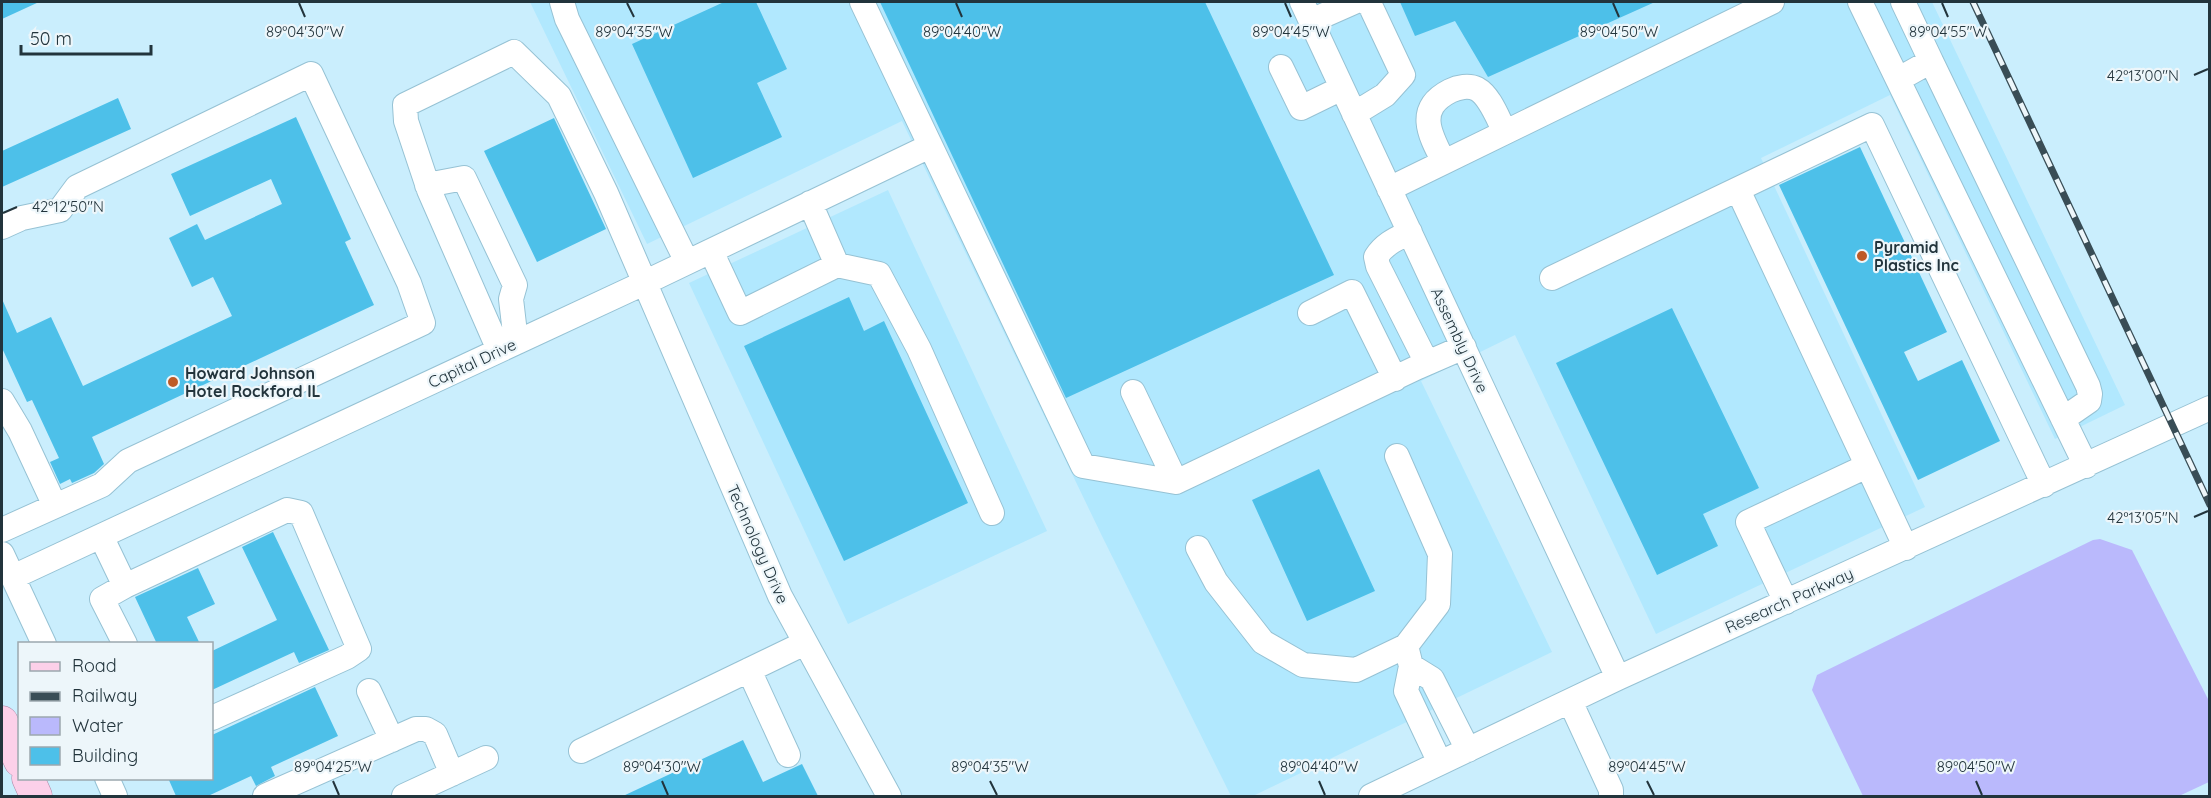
<svg xmlns="http://www.w3.org/2000/svg" width="2211" height="798" font-family="Quicksand,sans-serif">
<style>
.built{fill:#b1e8fe}
.water{fill:#bab9fc}
.building{fill:#4dc0e9}
.lines{fill:none;stroke-linecap:round;stroke-linejoin:round}
.minor-casing{stroke:#96c2d4;stroke-width:26}
.major-casing{stroke:#ae85a3;stroke-width:33}
.minor{stroke:#fff;stroke-width:24}
.major{stroke:#fcd0e9;stroke-width:32}
.rail-casing{stroke:#394d56;stroke-width:7}
.rail{stroke:#edf6fa;stroke-width:4.5;stroke-dasharray:14;stroke-linecap:butt}
.ticks{fill:none;stroke:#22343c;stroke-width:2}
.poi-dot{fill:#be5a26;stroke:#edf6fa;stroke-width:2}
.labels{text-anchor:middle;stroke-width:4.5;stroke-linejoin:round;paint-order:stroke}
.poi-label{font-size:16px;font-weight:bold;fill:#22343c;stroke:#edf6fa;text-anchor:start}
.street-label{font-size:16px;fill:#22343c;stroke:#edf6fa}
.ticks-label{font-size:15px;text-anchor:middle;fill:#22343c;stroke:#edf6fa;stroke-width:4.5;stroke-linejoin:round;paint-order:stroke}
</style>
<rect width="100%" height="100%" fill="#caeefd"/>
<path class="built" d="M530,2h1402l193,403 -70,34 -165,-344 -129,63 164,349 -269,127 -141,-299 -94,46 131,271 -299,144h-22l-130,-262 -199,-413 -255,123z
M888,190l159,341 -199,93 -159,-341z"/>
<path class="water" d="M2100,539l32,11 77,151v81l-30,14h-316l-51,-106 5,-15 276,-135z"/>
<path class="building" d="M2,2h37l-37,17z
M724,2h32l31,67 -30,14 25,54 -89,41 -61,-134z
M880,2h325l129,273 -268,123z
M1400,2h255l-167,75 -33,-56 -40,15z
M118,98l13,31 -129,58v-36z
M296,117l55,122 -6,3 29,63 -282,132 12,27 -10,9 -22,10 -2,-4 -10,5 -10,-22 9,-4 -27,-58 -5,2 -25,-54v-49l15,34 34,-16 32,69 149,-70 -19,-39 -21,10 -23,-49 28,-14 8,16 77,-36 -11,-25 -81,37 -19,-42z
M554,118l52,111 -69,33 -53,-111z
M1860,147l87,185 -43,20 14,29 44,-21 38,81 -82,39 -139,-295z
M849,297l15,34 20,-10 84,182 -124,58 -100,-215z
M1672,308l87,180 -56,26 15,32 -61,29 -101,-212z
M1319,469l56,122 -68,30 -55,-121z
M273,532l56,118 -30,13 -5,-11 -82,38v-39l65,-31 -35,-73z
M198,568l17,36 -28,13 13,27h-43l-22,-47z
M315,687l23,49 -67,31 4,9 -19,10 -5,-10 -43,20h-32l-8,-18h44v-43z
M743,740l20,42 39,-18 16,32h-195z"/>
<g class="lines">
<g class="minor-casing">
<path id="minor" d="M562,2l5,17 120,243
M862,2l221,464 93,16
M1302,2l316,676
M1860,2l226,464
M1311,21l43,-19
M1931,61l157,325 2,8 -1,7 -26,18
M1281,67l20,41 41,-20
M1899,79l32,-18 -28,-59
M1354,114l31,-19 18,-20 -33,-70 -5,-3
M1444,162c-14,-27 -29,-53 6,-71 8,-4 19,-6 27,-2 13,7 21,30 28,43
M427,185l37,-7 51,107 -4,14 5,43
M1389,189l383,-187
M1738,190l168,358
M2,227l20,-9 38,-8 17,-23 234,-113 98,209 14,40 -295,138 -26,24 -100,45
M1410,232c-14,7 -26,12 -34,25l2,9 49,97
M711,251l29,62 97,-48 -27,-62
M837,265l42,9 40,75 73,164
M1552,278l320,-153 172,360
M1310,313l42,-21 43,87
M499,350l-70,-160 -23,-69 -1,-16 109,-53 45,44 47,97 174,403 109,200
M1133,392l43,90 242,-115 46,-20
M2,401l18,30 35,75
M1397,456l43,98 -2,50 -32,42 5,20
M101,536l24,50
M1198,548l18,34 47,60 40,23 53,5 50,-24
M2,554l42,90
M13,577l631,-294 286,-137
M1786,602l-38,-80 119,-56
M125,644l-23,-45 23,-13 162,-76 14,3 58,136 -12,8 -135,61
M749,670l39,85
M369,691l23,49
M1570,701l41,89v6
M581,751l224,-108
M1440,763l-34,-72 5,-25 21,13 36,71
M107,778l8,18
M265,796l151,-67h10l9,5 17,40
M404,796l82,-38
M1371,796l247,-118 592,-270"/>
</g>
<g class="major-casing">
<path id="major" d="M2,722l18,39
M28,778l8,18"/>
</g>
<use href="#minor" class="minor"/>
<use href="#major" class="major"/>
<g class="rail-casing">
<path id="rail" d="M1973,2l237,503"/>
</g>
<use href="#rail" class="rail"/>
</g>
<path class="ticks" d="M299,3l6,14M627,3l7,14M956,3l6,14M1285,3l6,14M1613,3l6,14M1942,3l6,14M2194,75l14,-6M3,213l14,-6M2194,517l14,-6M333,781l6,14M662,781l6,14M990,781l7,14M1319,781l6,14M1647,781l7,14M1976,781l6,14"/>
<g class="poi-dot">
<circle cx="1862" cy="256" r="6"/>
<circle cx="173" cy="382" r="6"/>
</g>
<g class="labels">
<g class="poi-label">
<text x="1874" y="253">Pyramid<tspan x="1874" dy="18">Plastics Inc</tspan></text>
<text x="185" y="379">Howard Johnson<tspan x="185" dy="18">Hotel Rockford IL</tspan></text>
</g>
<g class="street-label">
<text transform="translate(1460 340) rotate(65)" y="6">Assembly Drive</text>
<text transform="translate(472 363) rotate(-25)" y="6">Capital Drive</text>
<text transform="translate(758 544) rotate(66)" y="6">Technology Drive</text>
<text transform="translate(1789 600) rotate(-24)" y="6">Research Parkway</text>
</g>
</g>
<g class="ticks-label">
<text x="305" y="37">89°04'30"W</text>
<text x="634" y="37">89°04'35"W</text>
<text x="962" y="37">89°04'40"W</text>
<text x="1291" y="37">89°04'45"W</text>
<text x="1619" y="37">89°04'50"W</text>
<text x="1948" y="37">89°04'55"W</text>
<text x="2143" y="81">42°13'00"N</text>
<text x="68" y="212">42°12'50"N</text>
<text x="2143" y="523">42°13'05"N</text>
<text x="333" y="772">89°04'25"W</text>
<text x="662" y="772">89°04'30"W</text>
<text x="990" y="772">89°04'35"W</text>
<text x="1319" y="772">89°04'40"W</text>
<text x="1647" y="772">89°04'45"W</text>
<text x="1976" y="772">89°04'50"W</text>
</g>
<rect width="2211" height="798" fill="none" stroke="#22343c" stroke-width="6"/>
<rect x="18" y="642" width="195" height="138" fill="#edf6fa" stroke="#9ca8ae" stroke-width="1.5"/>
<rect x="30" y="662" width="30" height="9" fill="#fcd0e9" stroke="#9ca8ae" stroke-width="1.5"/>
<text x="72" y="672" font-size="18" fill="#22343c">Road</text>
<rect x="30" y="692" width="30" height="9" fill="#394d56" stroke="#9ca8ae" stroke-width="1.5"/>
<text x="72" y="702" font-size="18" fill="#22343c">Railway</text>
<rect x="30" y="717" width="30" height="18" fill="#bab9fc" stroke="#9ca8ae" stroke-width="1.5"/>
<text x="72" y="732" font-size="18" fill="#22343c">Water</text>
<rect x="30" y="747" width="30" height="18" fill="#4dc0e9" stroke="#9ca8ae" stroke-width="1.5"/>
<text x="72" y="762" font-size="18" fill="#22343c">Building</text>
<path d="M21 45v9h130v-9" fill="none" stroke="#22343c" stroke-width="3"/>
<text x="30" y="45" font-size="18" fill="#22343c" stroke="#edf6fa" stroke-width="4.5" paint-order="stroke">50 m</text>
</svg>
